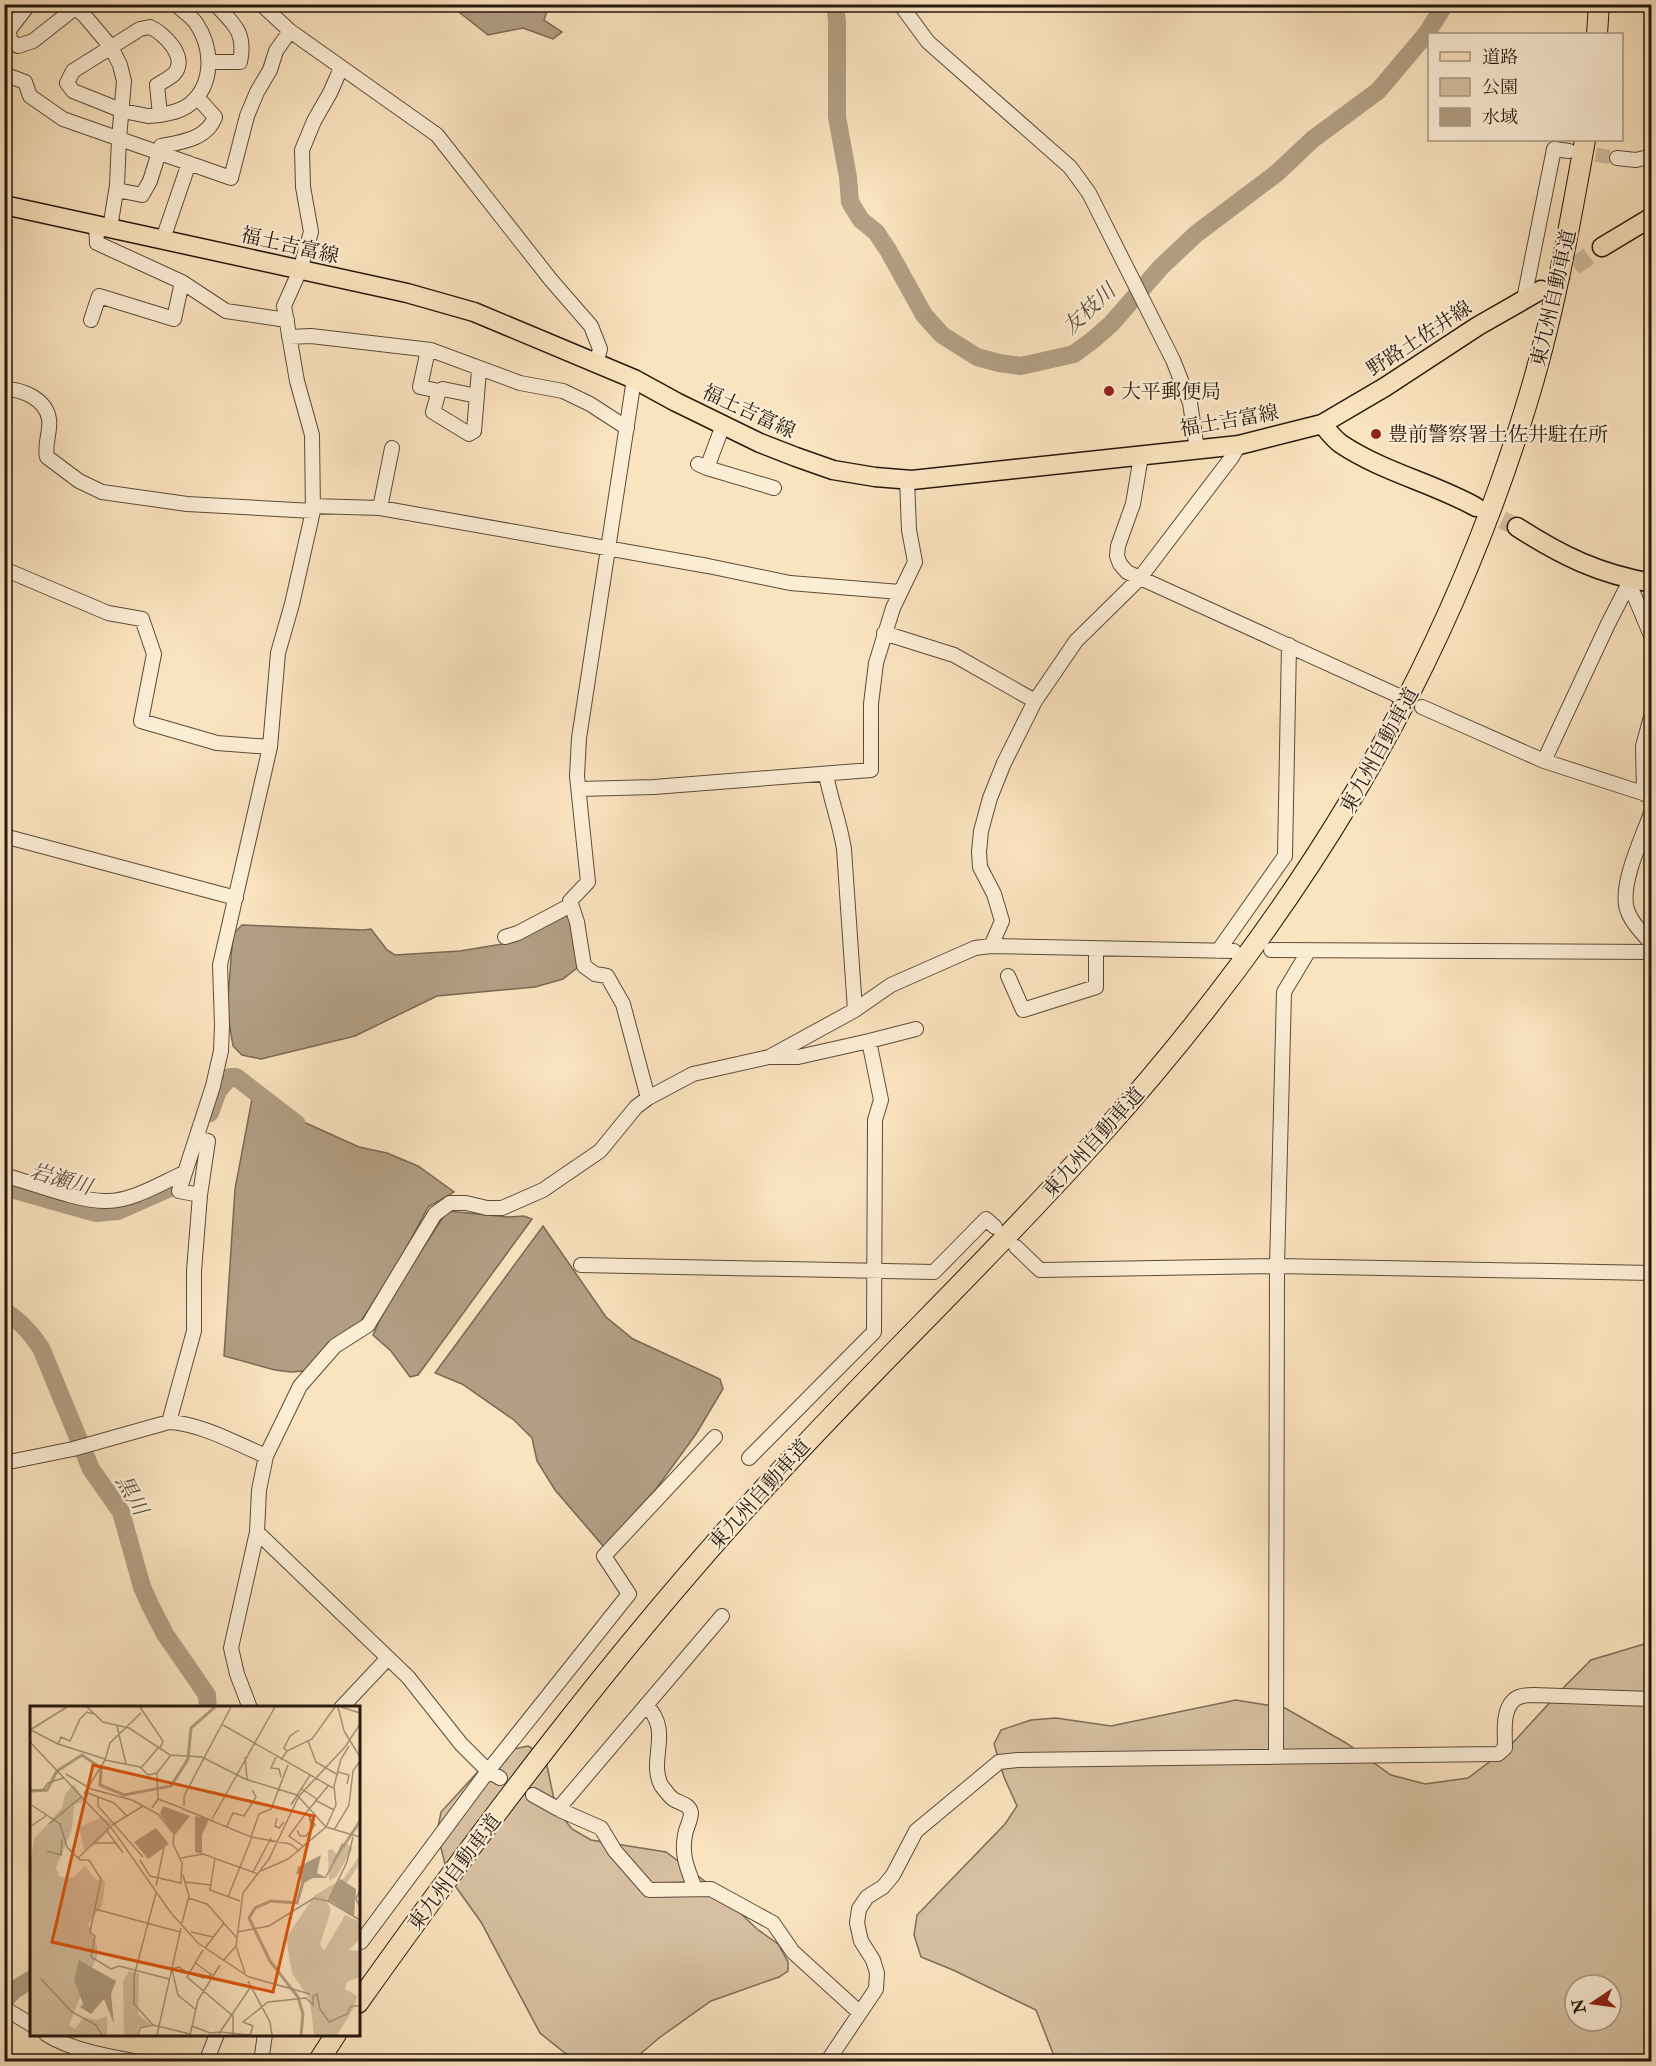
<svg xmlns="http://www.w3.org/2000/svg" width="1656" height="2066" font-family="'IM FELL Double Pica','Noto Serif JP',serif">
<style>
.green{fill:#d6c0a1;stroke:#7e6c58;stroke-width:1.5;fill-rule:evenodd}
.water{fill:#b29e83;stroke:#7a6854;stroke-width:1.5}
.lines{fill:none;stroke-linecap:round;stroke-linejoin:round}
.river{stroke:#b29e83;stroke-width:18}
.minor-tunnel{stroke:#d0ba9c;stroke-width:14;stroke-dasharray:14 7;stroke-linecap:butt}
.major-tunnel{stroke:#d0ba9c;stroke-width:18;stroke-dasharray:18 9;stroke-linecap:butt}
.minor-casing{stroke:#5c4b3a;stroke-width:16}
.major-casing{stroke:#27180e;stroke-width:21}
.highway-casing{stroke:#27180e;stroke-width:22}
.minor{stroke:#fcedd5;stroke-width:14}
.major{stroke:#fae3bf;stroke-width:18}
.highway{stroke:#fae3bf;stroke-width:20}
.poi-dot{fill:#8f2418;stroke:#fcedd5;stroke-width:2}
.labels{text-anchor:middle;stroke-width:4.5;stroke-linejoin:round;paint-order:stroke}
.street-label{font-size:20px;fill:#27180e;stroke:#fcedd5}
.poi-label{font-size:20px;fill:#27180e;stroke:#fcedd5;text-anchor:start}
.water-label{font-size:21px;font-style:italic;fill:#5f4e3d;stroke:#fcedd5}
.inset-river{fill:none;stroke:#b29e83;stroke-width:3}
.inset-road{fill:none;stroke:#a69278;stroke-width:1.5}
.view{fill:#de560c;fill-opacity:0.15;stroke:#de560c;stroke-width:3}
.inset-edge{fill:none;stroke:#27180e;stroke-width:3}
</style>
<rect width="100%" height="100%" fill="#fae3bf"/>
<filter id="stains"><feTurbulence type="fractalNoise" baseFrequency=".00333" numOctaves="4"/><feColorMatrix values="0 0 0 0 .2 0 0 0 0 .09 0 0 0 0 .02 0 0 0 .5 -.17"/></filter>
<radialGradient id="worn" r=".72"><stop offset=".6" stop-color="#630" stop-opacity="0"/><stop offset="1" stop-color="#630" stop-opacity=".3"/></radialGradient>
<path class="green" d="M1651,1642v419h-595l-20,-51 -83,-40 -32,-13 -7,-22 3,-20 88,-91 12,-18 -13,-29 -10,-33 7,-14 30,-10 25,-2 55,8 125,-26 49,8 61,35 45,32 34,9 43,-6 41,-31 57,-62 25,-25zM1575,1985h36v36h-36z
M528,1746l17,10 11,53 16,20 19,11 75,12 48,36 43,41 21,15 10,18v9l-9,6 -68,24 -52,37 -27,23h-51l-16,-8 -25,-20 -59,-111 -33,-46 -11,-44 4,-20 54,-59z"/>
<path class="water" d="M450,5h99l-5,15 18,12 -9,7 -30,-11 -35,7z
M565,912l3,1 7,25 2,30 -14,11 -28,8 -98,9 -82,40 -94,23 -19,-4 -9,-9 -6,-36 6,-76 9,-9 121,5 8,-1 16,21 8,5 65,-4 54,-9z
M252,1099l40,27 7,-6 60,27 28,6 31,13 36,26 -26,15 -29,55 -41,64 -24,14 -30,31 -13,1 -16,-2 -51,-14 11,-167z
M447,1211l61,6 16,-1 8,3 -114,156 -8,2 -19,-26 -18,-16 15,-33z
M543,1226l63,91 27,22 87,40 3,10 -27,45 -40,55 -52,58 -49,-57 -18,-29 -5,-23 -18,-18 -52,-36 -27,-11z"/>
<g class="lines">
<path class="river" d="M835,4l2,17v96l11,60 2,25 11,18 15,12 12,18 36,65 18,20 35,22 22,6 22,3 53,-12 20,-15 17,-15 50,-57 35,-33 81,-61 36,-34 65,-48 49,-58 18,-29
M210,1113l8,-22 12,-14h6l61,47
M4,1187l92,26 22,-2 54,-24
M4,1311c16,9 27,22 37,37l50,121 30,43 21,75 9,20 14,27 42,61 1,13
M4,2001l10,-11 18,-11"/>
<path class="minor-tunnel" d="M1575,152l42,6"/>
<path class="major-tunnel" d="M1552,282l50,-35
M1478,508l39,19"/>
<g class="minor-casing">
<path id="minor" d="M29,4l-20,26 1,10 8,6 15,-5 42,-33
M70,4l14,11 27,32 9,18 4,16 -5,58 -2,46 -7,43
M261,4l29,27 147,104 114,145 40,46 9,23 -4,15
M900,4l28,38 142,125 19,26 84,167 17,43 7,46
M150,27c14,6 39,31 24,47 -4,4 -12,8 -17,11l3,30 -12,1 -25,-5 -50,-20 -6,-8 6,-12 67,-42z
M209,62h31c6,-29 -5,-37 -25,-58
M4,74l21,8 5,14 33,23 168,59 16,-62 10,-24 13,-22 6,-19 14,-20
M160,115c10,-2 22,-4 30,-11 24,-20 23,-56 6,-81 -5,-7 -14,-13 -21,-19
M1617,158l19,2 16,-4
M117,190l25,5 8,-14 11,-35c21,-4 46,-7 54,-29l-18,-20
M163,239l26,-76
M182,282l44,29 61,9
M1524,299l30,-150 15,2
M91,320l8,-24 75,23 8,-37 -85,-39 -1,-18
M289,337l22,-1 120,14 89,33 43,8 27,13 37,24
M428,350l-8,37 19,4
M634,379l-55,359 -2,38 11,106 -18,19 7,21 7,44 11,8 12,2 16,28 25,94
M4,389c18,0 42,10 45,30 2,12 -5,25 -2,38l32,24 23,11 85,12 126,7
M477,396l-34,-7 -4,2 -6,21 36,22 5,-3 5,-61
M1141,456l-8,48 -15,42 -1,10 3,8 7,8 272,124
M698,464l9,4 16,-43
M707,468l67,20
M312,506l68,2 328,58 82,17 110,9
M380,508l12,-60
M4,569l104,44 34,6 12,35 -13,67 76,22 53,4
M1629,583l23,55
M884,633l70,22 81,46
M1422,707l122,54 108,35
M1544,761l64,-137 23,-45
M826,775c5,25 14,49 18,74l11,161
M579,789l75,-2 217,-17v-66l5,-41 17,-55 22,-46 -6,-32 -2,-50
M1644,794l-1,-48 9,-33
M1652,810c-9,27 -30,68 -26,95 2,14 16,28 26,39
M4,836l232,62
M505,937l13,-4 53,-28
M991,946l11,-25 -8,-27 -14,-27 -1,-15 2,-21 9,-33 14,-35 31,-62 41,-60 63,-62 93,-122 7,-12
M1271,950l381,2
M1218,951l67,-95 4,-211
M1008,976l15,34 73,-23v-38
M869,1041l47,-12
M771,1056l84,-46 36,-25 84,-37 16,-2 243,5
M4,1175c28,8 76,27 103,26 26,0 54,-18 77,-28
M200,1195l-21,-4 34,-105 8,-35 1,-26 -2,-60 50,-218 8,-94 14,-49 21,-93 -1,-76 -15,-54 -13,-75 16,-36 11,-38 -8,-45 -1,-37 12,-29 16,-28 11,-25
M1016,1247l24,23 237,-4 375,7
M581,1265l353,7 52,-53 9,8
M169,1422l25,-91v-60l6,-76 8,-54 -11,-3
M4,1463l69,-14 96,-27c33,2 66,21 97,34
M257,1532l151,145 53,67 27,27 12,7
M646,1705c27,27 2,53 15,80 3,4 8,11 12,14 6,4 17,5 18,14 0,7 -5,15 -6,22 -4,22 3,34 10,54
M250,1708l-13,-34 -6,-26 26,-116 2,-42 7,-34 34,-70 35,-40 33,-21 67,-111 15,-11h16l21,5h15l41,-18 57,-39 36,-44 12,-9 45,-24 76,-17h29l71,-16 12,59 -6,20 -1,212 -125,126
M341,1708l46,-49
M1276,1757l1,-491 7,-274 24,-40
M533,1795l27,15 41,18 14,23 34,39 62,-1 62,34 20,29 67,61
M558,1809l164,-193
M358,1943l3,-1 127,-171 141,-177 -25,-38 111,-119
M4,2008l28,17
M46,2034c24,16 65,23 93,28
M206,2062l11,-28
M261,2062l4,-28
M827,2062l49,-73 1,-16 -4,-13 -12,-19 -4,-18 2,-14 8,-12 16,-10 10,-12 23,-44 83,-69 19,-2 480,-6 7,-6c0,-14 -3,-38 9,-48 4,-4 13,-5 19,-5l119,4"/>
</g>
<g class="major-casing">
<path id="major" d="M4,205l403,88 67,19 160,67 42,23 84,41 36,14 37,13 42,7 37,3 327,-35 83,-21c6,7 12,15 19,20 42,28 92,39 135,63
M1602,247l50,-30
M1322,424l63,-37 93,-61 63,-36
M1517,527c45,29 82,47 135,56"/>
</g>
<g class="highway-casing">
<path id="highway" d="M1597,34l2,-30
M358,2003c126,-177 256,-350 402,-510 110,-121 229,-233 338,-355 195,-217 342,-451 428,-732 27,-87 43,-176 59,-266
M318,2062l18,-28"/>
</g>
<use href="#minor" class="minor"/>
<use href="#major" class="major"/>
<use href="#highway" class="highway"/>
</g>
<g class="poi-dot">
<circle cx="1109" cy="391" r="6"/>
<circle cx="1376" cy="434" r="6"/>
</g>
<g class="labels">
<g class="street-label">
<text transform="translate(290 245) rotate(13)" y="7">福土吉富線</text>
<text transform="translate(1553 298) rotate(-77)" y="7">東九州自動車道</text>
<text transform="translate(1419 338) rotate(-33)" y="7">野路土佐井線</text>
<text transform="translate(749 411) rotate(25)" y="7">福土吉富線</text>
<text transform="translate(1229 420) rotate(-10)" y="7">福土吉富線</text>
<text transform="translate(1379 750) rotate(-61)" y="7">東九州自動車道</text>
<text transform="translate(1093 1142) rotate(-48)" y="7">東九州自動車道</text>
<text transform="translate(759 1494) rotate(-48)" y="7">東九州自動車道</text>
<text transform="translate(454 1872) rotate(-53)" y="7">東九州自動車道</text>
</g>
<g class="poi-label">
<text x="1121" y="398">大平郵便局</text>
<text x="1388" y="441">豊前警察署土佐井駐在所</text>
</g>
<g class="water-label">
<text transform="translate(1089 309) rotate(-43)" y="7">友枝川</text>
<text transform="translate(61 1179) rotate(16)" y="7">岩瀬川</text>
<text transform="translate(132 1495) rotate(61)" y="7">黒川</text>
</g>
</g>
<g transform="translate(30 1706)">
<rect width="330" height="330" fill="#fae3bf"/>
<path d="M44,78l10,17 -10,4 -2,24 -16,39 3,8 7,2 8,-1 11,-11 11,14 7,-1 2,4 -3,23 -14,18 9,21v11l-28,69 6,4 9,-12 12,3 11,-4v19h-77v-168l4,-28 28,-31 3,-14zM73,111l11,8 -19,20 -11,5 -5,-23zM316,137l7,5 -17,29 -7,4 -1,-31 4,-1 6,7zM330,149v8l-15,23 -19,14 5,10 -11,34 4,7 21,-36 15,7v17l-11,11 11,1v26l-13,5 -2,7 12,7 -2,10 -18,29h-23l-4,-35 -18,-27 -6,-35 29,-43 29,-17zM99,265l10,3 -1,40 13,11 -13,2 -1,8h-13l-1,-53z" fill="#d6c0a1"/>
<path d="M133,100l27,10 -15,19 -15,-21zM165,110l14,3 -7,16v19l-7,-2zM126,122l13,16 -21,15 -14,-17zM312,137l3,2 -19,33h-13l-11,6 -2,-10h-4l2,-7 23,-12 -4,18 8,4zM310,173l16,10 -2,27 -25,-16zM49,254l37,21 -5,13 3,30 -10,-25 -13,15 -11,-7 3,-3 -9,-25z" fill="#b29e83"/>
<path class="inset-river" d="M1,85l16,-1 10,-19 25,-16 19,13 -1,17 24,10 47,-9 17,-27 3,-31 24,-21M313,141l17,-26M271,329l2,-21 -5,-17 -28,-36 -21,-43 6,-10 16,-7 26,2 6,-21"/>
<path class="inset-road" d="M57,1l16,15 26,6 41,27 32,2 43,22 52,16 29,32 34,10M110,1l23,34 -3,7M308,1l6,24 16,26M311,1l19,6M193,19l110,63M87,20l9,38M0,24l37,-23M1,24l27,14 47,15M278,35l8,21 22,13M0,36l83,88 58,83 27,30 51,34 61,17M28,38l3,-7 9,4 10,-22 7,-7 6,2M257,45l-3,-3 6,-12 9,-6M215,51l2,22M246,51l-5,11 8,1 2,8M75,54l35,7 8,8 9,-2 14,-18M251,54l6,-9 25,-12 23,-32M111,62l17,-20M308,66l11,3 -2,9M36,68l25,15 41,11 26,14 16,20 -1,10 9,19 -1,20 -31,-7 -10,-16M272,83l15,10M0,84h13l5,-7 15,-5M55,86l29,11 13,13M54,88l21,-34 5,-17 31,-30M68,91v9l45,51M128,93l24,9M285,94l19,10M0,98l30,20 7,23 13,13h9l12,19 -11,53 5,4 -4,21 20,12 8,-3 50,13M261,99l19,-30M154,100v-10l47,-89M122,102l6,-9 -1,-26M151,102l70,29 39,7 8,6M280,102l18,-22M247,112l-2,8 4,2 5,-6M182,113l63,-112M19,118l32,-27M82,119l31,-19M197,120l6,-13 11,3 12,-19 -4,-7M0,121l17,-12M267,124l3,6h6l9,-11 -6,-9 2,8M304,124l15,-25 4,-34 7,-10M77,125l16,22M221,131l8,-23 12,-5 17,-44M65,137h21M273,140l-14,-10 20,-27M17,145l14,4 1,-16M48,152l31,-30M151,152l22,-4 55,20M185,152l-5,32 30,11M231,165l27,-12 38,-32 10,-22 -2,-19 7,-27 8,-13M223,166l18,-34M155,176l26,3M126,180l8,-39M330,183l-4,10 4,8M198,191l24,-60M158,192l19,6 29,33M298,195l19,-39 6,-25M65,203l85,23M152,217l7,-27 -6,-21M161,226l22,5M207,226l32,-6 45,-28 14,3 32,19M206,240l9,27M175,242l19,-25M173,244l-16,27 46,39v19M193,255l13,-15 7,-53 26,-34 30,-63 46,-49 15,-23M164,256l18,13M142,263l7,-2 9,6M142,264l6,25 17,14M158,266l15,6 8,-3M11,273l31,33 24,13 6,10M218,275l22,41 2,13M123,319l-19,-21v-28l22,-83M162,320l18,7 10,-1 -1,3M108,329l2,-7 13,-3 37,9M127,329l24,-107M160,329l8,-35 22,-35M220,329l3,-9 -10,-4 25,-20 38,-4 7,7v-9l4,-2 3,15 9,13 18,-8 4,-8h9M220,329l-30,-3 30,-44"/>
<path class="view" d="M63,59l221,51 -41,176 -221,-50z"/>
<rect width="330" height="330" class="inset-edge"/>
</g>
<rect width="1656" height="2066" fill="none" stroke="#fae3bf" stroke-width="24"/>
<rect x="6" y="6" width="1644" height="2054" fill="none" stroke="#27180e" stroke-width="3"/>
<rect x="12" y="12" width="1632" height="2042" fill="none" stroke="#27180e" stroke-width="1.5"/>
<rect x="1428" y="33" width="195" height="108" fill="#fcedd5" stroke="#a79885" stroke-width="1.5"/>
<rect x="1440" y="52" width="30" height="9" fill="#fae3bf" stroke="#a79885" stroke-width="1.5"/>
<text x="1482" y="63" font-size="18" fill="#27180e">道路</text>
<rect x="1440" y="78" width="30" height="18" fill="#d6c0a1" stroke="#a79885" stroke-width="1.5"/>
<text x="1482" y="93" font-size="18" fill="#27180e">公園</text>
<rect x="1440" y="108" width="30" height="18" fill="#b29e83" stroke="#a79885" stroke-width="1.5"/>
<text x="1482" y="123" font-size="18" fill="#27180e">水域</text>
<g transform="translate(1593 2003) rotate(257)"><circle r="28" fill="#fcedd5" stroke="#a79885" stroke-width="1.5"/>
<path d="M0-4.5L10 22L0 15L-10 22Z" fill="#8f2418"/>
<text y="-9" font-size="16" font-weight="bold" text-anchor="middle" fill="#27180e">N</text>
</g>
<rect width="100%" height="100%" filter="url(#stains)"/>
<rect width="100%" height="100%" fill="url(#worn)"/>
</svg>
